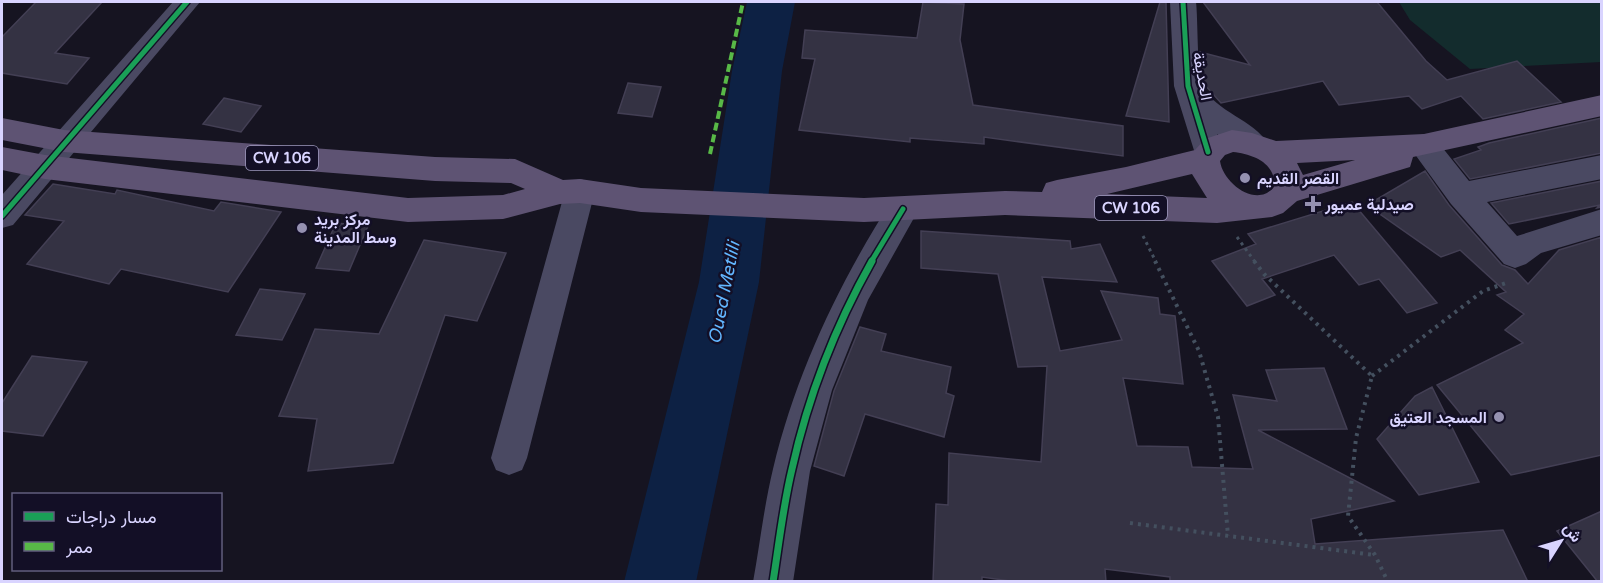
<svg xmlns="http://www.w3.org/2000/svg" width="1603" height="583" font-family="'Varela Round',Vazirmatn,sans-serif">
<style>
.green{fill:#132c2d}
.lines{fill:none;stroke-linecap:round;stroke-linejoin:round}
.river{fill:#0d2144;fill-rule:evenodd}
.building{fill:#343243;stroke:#433f54;stroke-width:1.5}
.path-far1{stroke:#44505f;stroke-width:3;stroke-dasharray:3 4;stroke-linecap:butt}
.path{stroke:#44505f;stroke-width:4;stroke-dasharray:3 5;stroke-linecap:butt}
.minor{fill:#4a4962;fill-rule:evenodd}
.major{fill:#5e5373;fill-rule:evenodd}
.quiet{stroke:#58b947;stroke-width:4;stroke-dasharray:8 4;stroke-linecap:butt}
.cycleway-far1-casing{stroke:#130f26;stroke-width:8}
.cycleway-casing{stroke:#130f26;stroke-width:10}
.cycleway-far1{stroke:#1a9f57;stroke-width:5}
.cycleway{stroke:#1a9f57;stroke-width:7}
.poi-dot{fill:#9591b1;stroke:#130f26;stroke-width:2}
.labels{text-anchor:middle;stroke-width:5;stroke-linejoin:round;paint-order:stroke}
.shield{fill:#130f26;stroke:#9e99be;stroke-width:1.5}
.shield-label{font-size:15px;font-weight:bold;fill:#d9d4ff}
.street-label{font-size:16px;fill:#d9d4ff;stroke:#130f26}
.poi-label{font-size:16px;font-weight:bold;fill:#d9d4ff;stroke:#130f26;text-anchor:start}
.water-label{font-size:18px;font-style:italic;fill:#62b6ff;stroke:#130f26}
</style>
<rect width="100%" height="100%" fill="#161421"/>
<path class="green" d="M1399,2h202v60l-131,7 -60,-49z"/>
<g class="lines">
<path class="river" d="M747,2h48l-13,69 -23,211 -63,300h-72l75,-300 33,-211z"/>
</g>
<path class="building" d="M36,2h66l-47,51 34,5 -22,26 -65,-11v-36z
M923,2l41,2 -4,36 13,65 150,21v30l-139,-19v7l-74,-6v4l-111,-12 16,-71 -13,-1 3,-28 112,8z
M1160,2h6l3,120 -43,-6z
M1203,2h174l49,59 21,19 70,-19 44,41 -78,17 -22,-23 -39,13 -13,-13 -70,9 -16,-24 -102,22 -17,-19 -4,-32 50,13z
M628,83l33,4 -9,30 -34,-4z
M224,98l37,8 -20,26 -38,-8z
M1602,118v35l-132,26 -16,-20 27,-9 -3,-3 11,-4z
M1425,171l24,34 53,60 13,5 13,14 31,-34 43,-13v218l-91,20 -74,-90 86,-42 -18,-13 19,-16 -27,-19 9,-3 -46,-42 -19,7 -74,-52z
M1602,181v26l-5,1 3,-3 -91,19 -18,-21z
M53,184l62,10 2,-4 97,21 7,-9 60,10 -53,80 -107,-23 -12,15 -82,-20 37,-43 -39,-6z
M1352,202l85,101 -30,10 -28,-34 -20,6 -25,-30 -72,24 13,16 -28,11 -35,-45 44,-17 -8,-10z
M336,223l32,3 -19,45 -33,-3z
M921,231l149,10 1,8 29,-5 17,38 -75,-5 18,74 62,-11 -21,-49 57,7 2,16 15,2 8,68 -60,-6 14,68 51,1 4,20 61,2 -20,-74 44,6 -11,-31 58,-2 23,61 -89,1 136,71 -83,18 4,25 188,-14 25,52h-358v-5l-65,-8 1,13h-89l-35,-5v5h-49l3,-78 12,1 1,-52 92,9 6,-96 -29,1 -20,-93 -77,-6z
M424,240l82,13 -29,68 -32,-6 -52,148 -85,8 9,-52 -38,-3 36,-87 64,5z
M260,289l45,5 -23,46 -46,-5z
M860,327l26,7 -5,17 70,16 -5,26 8,3 -10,41 -79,-23 -21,62 -30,-10 20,-75z
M32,356l55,6 -44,74 -41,-5v-28z
M1432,387l47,95 -60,13 -42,-56 38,-43z
M1602,511v71h-4l-41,-51z"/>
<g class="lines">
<path class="path-far1" d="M1143,236l13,26
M1237,237l18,25"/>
<path class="path" d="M1155,261l44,90 19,66 10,119
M1254,261l10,13 108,102 -16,62 -8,78 27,39 13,27
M1372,376l111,-85 23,-8
M1130,523l244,32"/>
<path class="minor" d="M173,2h27l-187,223 -11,3v-33z
M1170,2h26c2,15 1,73 6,83 14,28 52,34 66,59l-5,8c-19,6 -31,-7 -46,-18l6,18 -4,8 -11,3 -11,-3 -23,-74z
M1424,134l10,3 35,44 133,-26v24l-115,23 30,34 85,-27v26l-61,18 -15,11 -11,4 -11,-4 -53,-60 -37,-51 -5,-8 5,-8z
M580,179l11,3 4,9 -68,267 -5,12 -13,5 -13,-5 -5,-12 74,-267 4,-9z
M903,197l11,3 5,9 -51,91 -36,90 -22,81 -17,111h-40c7,-38 11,-76 20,-113 23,-96 66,-186 119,-269z"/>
<path class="major" d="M1602,95v21l-189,41 -3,10 -113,34 -14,12 -11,4 -55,6 -212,-8 -141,7 -223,-10 -61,-9 -20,1 -57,15 -95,3 -363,-43 -43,-9v-23l43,8 363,43 95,-3 22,-6 -14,-6 -76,-2 -371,-29 -62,-12v-22l62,12 371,27 80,2 48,21 17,-1 61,9 223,10 141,-7 37,1 4,-9 11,-3 69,-13 69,-17 10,-11 27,-9 20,3 24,8 148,-7zM1233,152c17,2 37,8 41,27 1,5 2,5 -1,9 -17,20 -50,-5 -53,-27l5,-6zM1355,160l-52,15 -6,-12zM1192,174l15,24 -100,-4z"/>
<path class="quiet" d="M710,154l33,-152"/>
<g class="cycleway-far1-casing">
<path id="cycleway-far1" d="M1183,2l5,84 20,66
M2,216l185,-214
M871,262l32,-53"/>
</g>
<g class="cycleway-casing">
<path id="cycleway" d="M773,582c6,-38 10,-76 19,-113 16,-72 44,-144 80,-208"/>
</g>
<use href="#cycleway-far1" class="cycleway-far1"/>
<use href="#cycleway" class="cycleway"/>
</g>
<g class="poi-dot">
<circle cx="1245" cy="178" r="6"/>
<path d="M1310 195h6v6h6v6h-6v6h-6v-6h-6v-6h6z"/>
<circle cx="302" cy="228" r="6"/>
<circle cx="1499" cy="417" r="6"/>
</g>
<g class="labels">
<g class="shield">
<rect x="246" y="146" width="72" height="24" rx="4.5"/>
<rect x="1095" y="196" width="72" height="24" rx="4.5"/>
</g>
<g class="shield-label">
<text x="282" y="163">CW 106</text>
<text x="1131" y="213">CW 106</text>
</g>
<g class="street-label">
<text transform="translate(1203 76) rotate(80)" y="6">الحديقة</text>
</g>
<g class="poi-label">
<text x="1257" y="184">القصر القديم</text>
<text x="1325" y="210">صيدلية عميور</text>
<text x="314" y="225">مركز بريد<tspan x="314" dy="18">وسط المدينة</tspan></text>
<text x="1487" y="423" text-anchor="end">المسجد العتيق</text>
</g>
<g class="water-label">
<text transform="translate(724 293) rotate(-79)" y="6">Oued Metlili</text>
</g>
</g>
<rect width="1603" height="583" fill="none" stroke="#d9d4ff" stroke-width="6"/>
<rect x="12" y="493" width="210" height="78" fill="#130f26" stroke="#625e7d" stroke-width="1.5"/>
<rect x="24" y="512" width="30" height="9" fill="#1a9f57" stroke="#625e7d" stroke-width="1.5"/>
<text x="66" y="523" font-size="18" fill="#d9d4ff">مسار دراجات</text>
<rect x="24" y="542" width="30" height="9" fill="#58b947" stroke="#625e7d" stroke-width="1.5"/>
<text x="66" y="553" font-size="18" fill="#d9d4ff">ممر</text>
<g transform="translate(1561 541) rotate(53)" stroke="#130f26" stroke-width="4.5" paint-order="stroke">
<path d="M0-4.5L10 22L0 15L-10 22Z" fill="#d9d4ff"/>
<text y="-9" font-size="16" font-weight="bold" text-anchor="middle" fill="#d9d4ff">ش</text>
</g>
</svg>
